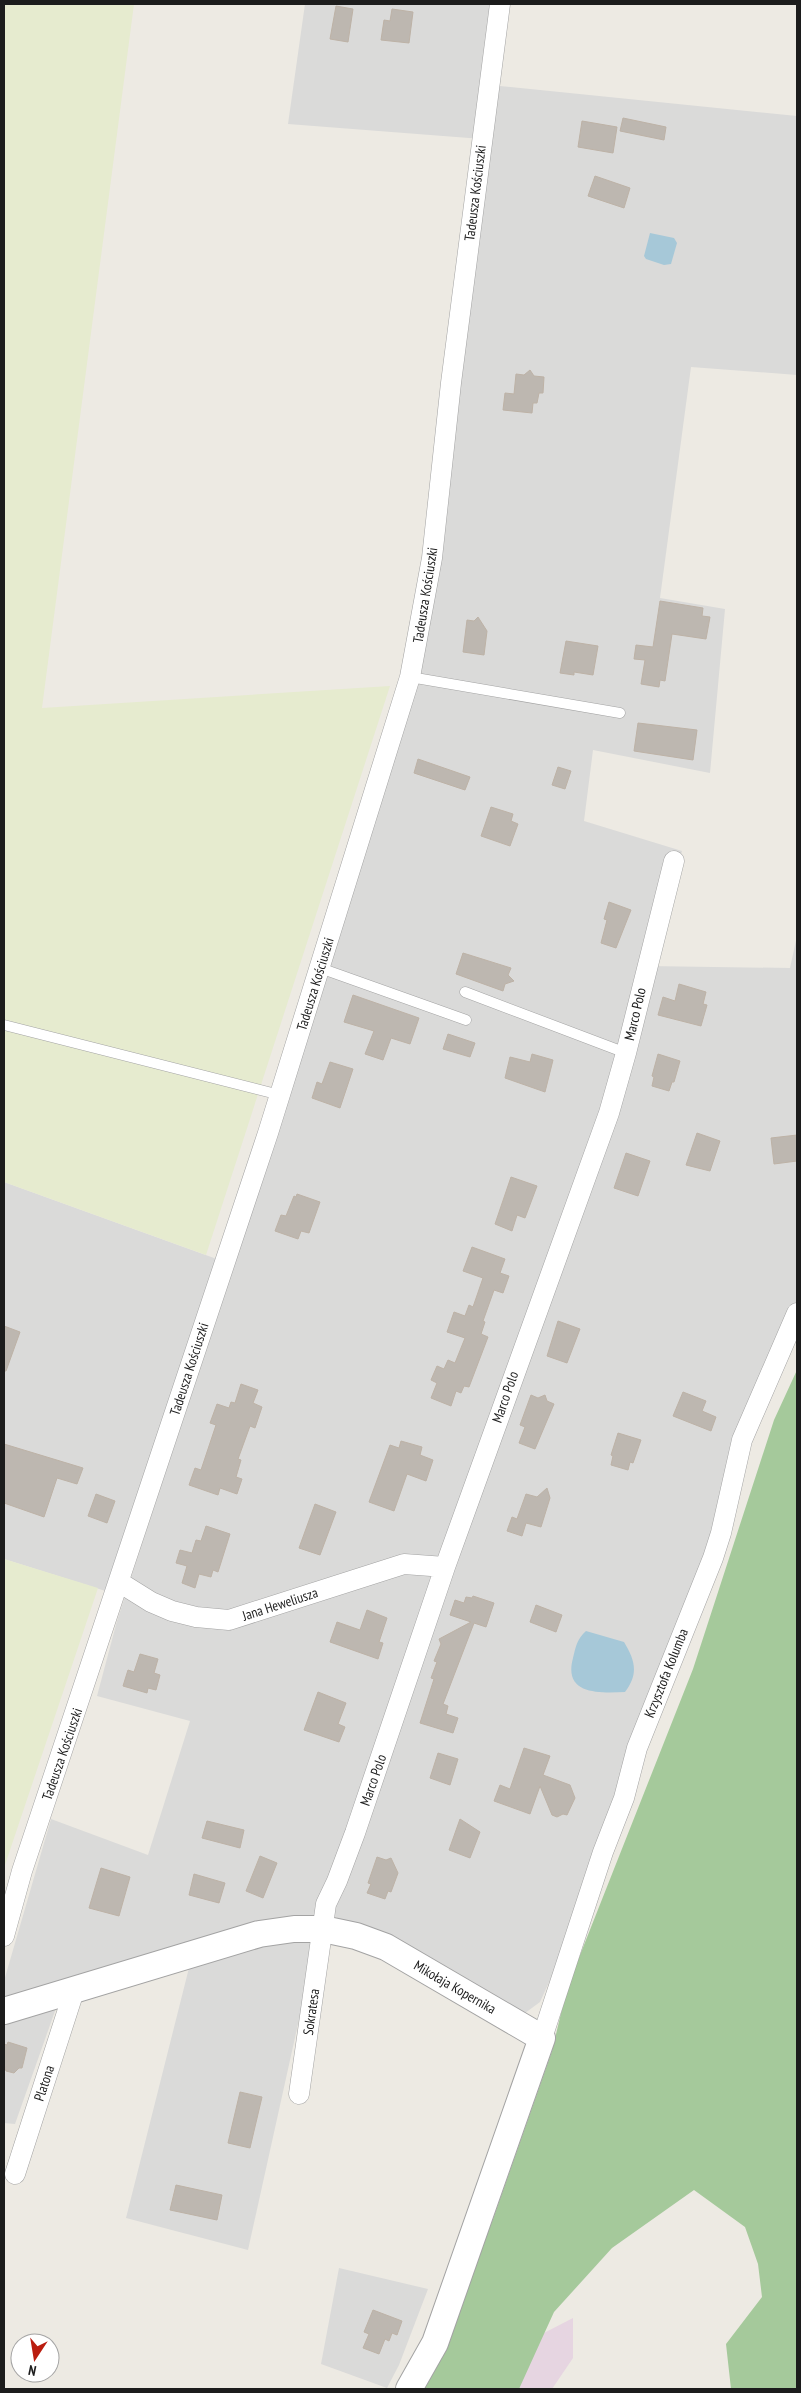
<svg xmlns="http://www.w3.org/2000/svg" width="801" height="2393" font-family="'PT Sans Narrow',sans-serif">
<style>
.residential{fill:#dadad9}
.industrial{fill:#e6d5e1}
.farmland{fill:#e6ebcf}
.forest{fill:#a5c99b}
.water{fill:#a6c8d8}
.building{fill:#bdb7b0;stroke:#bdb2a6}
.lines{fill:none;stroke-linecap:round;stroke-linejoin:round}
.service-casing{stroke:#a3a3a3;stroke-width:11}
.minor-casing{stroke:#a3a3a3;stroke-width:21}
.tertiary-casing{stroke:#a3a3a3;stroke-width:28}
.service{stroke:#fff;stroke-width:10}
.minor{stroke:#fff;stroke-width:20}
.tertiary{stroke:#fff;stroke-width:26}
.labels{text-anchor:middle;stroke-width:5;stroke-linejoin:round;paint-order:stroke}
.street-label{font-size:14px;fill:#1c1c1c;stroke:#fff}
</style>
<rect width="100%" height="100%" fill="#edeae3"/>
<path class="residential" d="M305,4h195l-10,81 307,31v259l-106,-8 -31,231 65,11 -15,164 -117,-23 -9,71 98,30 -35,115 143,2 7,-32v376l-67,176 -175,481 -15,33 -19,14 -29,-23 -29,-15 -140,-67 -75,339 -122,-32 67,-266 -132,42 -46,130 -11,-1v-142l47,-162 97,36 42,-134 -93,-25 20,-75 125,-385 153,-486 87,-611 -194,-15z
M4,1182l221,80 -110,332 -111,-35z
M339,2268l89,21 -29,76 -12,23 -66,-24z"/>
<path class="industrial" d="M573,2318v40l-21,31h-104l18,-16z"/>
<path class="farmland" d="M4,4h130l-92,704 348,-22 -184,569 -202,-73z
M4,1559l94,29 -94,280z"/>
<path class="forest" d="M797,1370v1019h-66l-5,-45 36,-47 -4,-33 -13,-37 -51,-37 -82,58 -58,64 -35,77h-97l10,-18 61,-152 59,-168 15,-63 126,-319 81,-249z"/>
<path class="water" d="M650,233l24,5 3,5 -6,21 -7,1 -18,-6 -2,-3z
M586,1631l38,11c11,18 15,32 1,50 -26,1 -62,3 -52,-34 3,-12 4,-19 13,-27z"/>
<path class="building" d="M336,6l17,3 -5,33 -18,-3z
M392,9l21,3 -4,31 -28,-3 3,-20 6,1z
M623,118l43,9 -2,13 -44,-9z
M582,121l35,6 -4,26 -35,-6z
M595,176l35,12 -6,20 -36,-12z
M530,370l4,6 10,1 -1,16h-4l-2,10h-4l-1,10 -29,-3 2,-17 9,1 2,-20 8,1z
M660,601l43,7 -1,8 8,1 -4,22 -34,-5 -7,47 -5,-1 -1,7 -18,-3 4,-24 -11,-1 2,-14 17,2z
M478,617l9,14 -3,24 -21,-3 4,-32 7,1z
M566,641l32,5 -5,29 -19,-3v3l-14,-2z
M638,723l59,7 -4,30 -59,-9z
M418,759l52,18 -5,13 -51,-17z
M558,767l13,4 -6,18 -13,-4z
M491,807l22,7 -2,7 7,3 -8,22 -29,-10z
M609,902l22,8 -15,38 -15,-5 6,-23 -3,-1z
M463,953l48,15 -3,7 6,6 -9,3 -2,7 -47,-17z
M679,984l27,8 -3,12 4,1 -6,21 -43,-11 5,-18 12,4z
M353,995l66,23 -9,26 -19,-6 -8,22 -18,-6 9,-23 -30,-9z
M448,1034l27,9 -5,14 -27,-8z
M532,1054l21,6 -8,32 -40,-14 5,-21 20,5z
M658,1054l22,7 -6,21h-2l-3,9 -17,-5 2,-9 -2,-1z
M330,1062l23,7 -13,39 -28,-10 5,-16 5,2z
M697,1133l23,8 -10,30 -24,-6z
M797,1135v26l-23,3 -3,-26z
M626,1153l24,8 -12,35 -24,-8z
M511,1177l26,9 -12,32 -8,-3 -5,16 -17,-7z
M297,1194l23,8 -11,31 -8,-2 -3,8 -23,-8 6,-16 5,1 8,-20 2,1z
M472,1247l33,12 -5,14 9,3 -6,17 -9,-3 -11,31 2,1 -4,12 7,3 -19,50 -5,-1 -3,7 -5,-2 -5,15 -20,-8 6,-15 -6,-3 6,-14 7,3 4,-9 7,3 10,-25 -18,-6 7,-20 11,4 4,-11 4,2 10,-29 -20,-7z
M558,1321l22,8 -13,34 -20,-7z
M4,1326l16,6 -14,39h-2z
M241,1384l17,6 -5,13 9,4 -7,21 -5,-2 -12,33 3,1 -5,17 6,2 -5,15 -17,-6 -2,7 -29,-10 6,-17 6,2 15,-45 -6,-2 7,-19 12,4 2,-6 4,1z
M683,1392l23,9 -4,10 14,6 -5,14 -38,-15z
M531,1395l7,3 7,-3 2,6 7,3 -19,45 -16,-6 6,-16 -5,-2z
M618,1433l23,7 -8,23 -3,-1 -2,8 -17,-5 2,-9 -2,-1z
M401,1441l21,6 -2,8 13,5 -7,21 -19,-7 -13,37 -25,-9 21,-57 9,3z
M4,1444l79,24 -6,16 -20,-6 -13,39 -40,-14z
M547,1488l3,10 -9,29 -15,-4 -4,13 -15,-5 5,-14 5,2 9,-25 11,3z
M96,1494l19,7 -8,22 -19,-7z
M315,1504l21,8 -16,43 -21,-7z
M206,1526l24,8 -12,38 -5,-2 -2,7 -12,-3 -4,14 -13,-5 5,-17 -11,-3 4,-13 12,3 4,-13 5,1z
M473,1596l21,7 -8,24 -12,-4 -31,81 5,2 -2,8 12,4 -5,15 -33,-10 14,-44 -3,-1 6,-16 -3,-1 7,-17 -2,-5 32,-17 -21,-7 5,-15 9,3 2,-6 6,1z
M536,1605l26,10 -6,17 -26,-10z
M367,1610l20,8 -8,24 4,1 -5,16 -48,-17 7,-20 23,8z
M140,1654l18,5 -4,14 6,2 -4,15 -8,-2 -1,5 -24,-7 5,-16 6,2z
M318,1692l28,11 -8,21 7,3 -6,15 -35,-12z
M524,1748l26,8 -7,19 27,10 5,13 -8,17 -4,-1 -6,3 -5,-2 -12,-29 -10,28 -36,-13 6,-16 10,4z
M438,1753l20,6 -8,26 -20,-7z
M460,1819l20,13 -10,26 -21,-8z
M207,1821l37,9 -4,18 -38,-10z
M260,1856l17,7 -14,35 -17,-7z
M377,1857l9,3 5,-2 7,15 -7,19 -3,-1 -3,8 -18,-6 4,-9 -3,-1z
M101,1868l29,9 -11,39 -30,-8z
M194,1874l31,9 -6,20 -30,-8z
M8,2042l19,6 -5,20h-3l-5,5 -8,-2 -2,-7v-20l3,1z
M240,2092l22,5 -12,51 -22,-5z
M176,2185l46,10 -5,25 -47,-10z
M373,2310l29,11 -5,14 -5,-2 -3,8 -4,-2 -6,15 -16,-6 6,-14 -5,-2z"/>
<g class="lines">
<g class="service-casing">
<path id="service" d="M410,677l210,36
M320,968l146,52
M465,992l161,61
M4,1025l276,70"/>
</g>
<g class="minor-casing">
<path id="minor" d="M119,1582l32,20 21,9 24,6 33,3 175,-56 41,3
M4,1936l18,-65 246,-738 142,-456 22,-119 19,-175 49,-379
M542,2038l61,-186 21,-54 13,-50 76,-190 8,-25 21,-93 55,-127
M299,2094l27,-190 11,-23 18,-48 90,-266 164,-454 17,-60 48,-192
M15,2174l59,-183"/>
</g>
<g class="tertiary-casing">
<path id="tertiary" d="M4,2011l255,-77 35,-5h29l33,7 30,11 156,91 -107,305 -26,46"/>
</g>
<use href="#service" class="service"/>
<use href="#minor" class="minor"/>
<use href="#tertiary" class="tertiary"/>
</g>
<g class="labels">
<g class="street-label">
<text transform="translate(475 193) rotate(-83)" y="5">Tadeusza Kościuszki</text>
<text transform="translate(425 595) rotate(-81)" y="5">Tadeusza Kościuszki</text>
<text transform="translate(315 984) rotate(-73)" y="5">Tadeusza Kościuszki</text>
<text transform="translate(635 1014) rotate(-77)" y="5">Marco Polo</text>
<text transform="translate(189 1369) rotate(-72)" y="5">Tadeusza Kościuszki</text>
<text transform="translate(505 1397) rotate(-71)" y="5">Marco Polo</text>
<text transform="translate(280 1604) rotate(-18)" y="5">Jana Heweliusza</text>
<text transform="translate(666 1673) rotate(-68)" y="5">Krzysztofa Kolumba</text>
<text transform="translate(62 1754) rotate(-71)" y="5">Tadeusza Kościuszki</text>
<text transform="translate(373 1780) rotate(-71)" y="5">Marco Polo</text>
<text transform="translate(455 1987) rotate(30)" y="5">Mikołaja Kopernika</text>
<text transform="translate(311 2012) rotate(-82)" y="5">Sokratesa</text>
<text transform="translate(44 2083) rotate(-72)" y="5">Platona</text>
</g>
</g>
<rect width="801" height="2393" fill="none" stroke="#1c1c1c" stroke-width="10"/>
<g transform="translate(35 2358) rotate(192)"><circle r="24" fill="#ffffff" stroke="#a4a4a4"/>
<path d="M0-4L9 19L0 12L-9 19Z" fill="#ba1d0f"/>
<text y="-8" font-size="14" font-weight="bold" text-anchor="middle" fill="#1c1c1c">N</text>
</g>
</svg>
